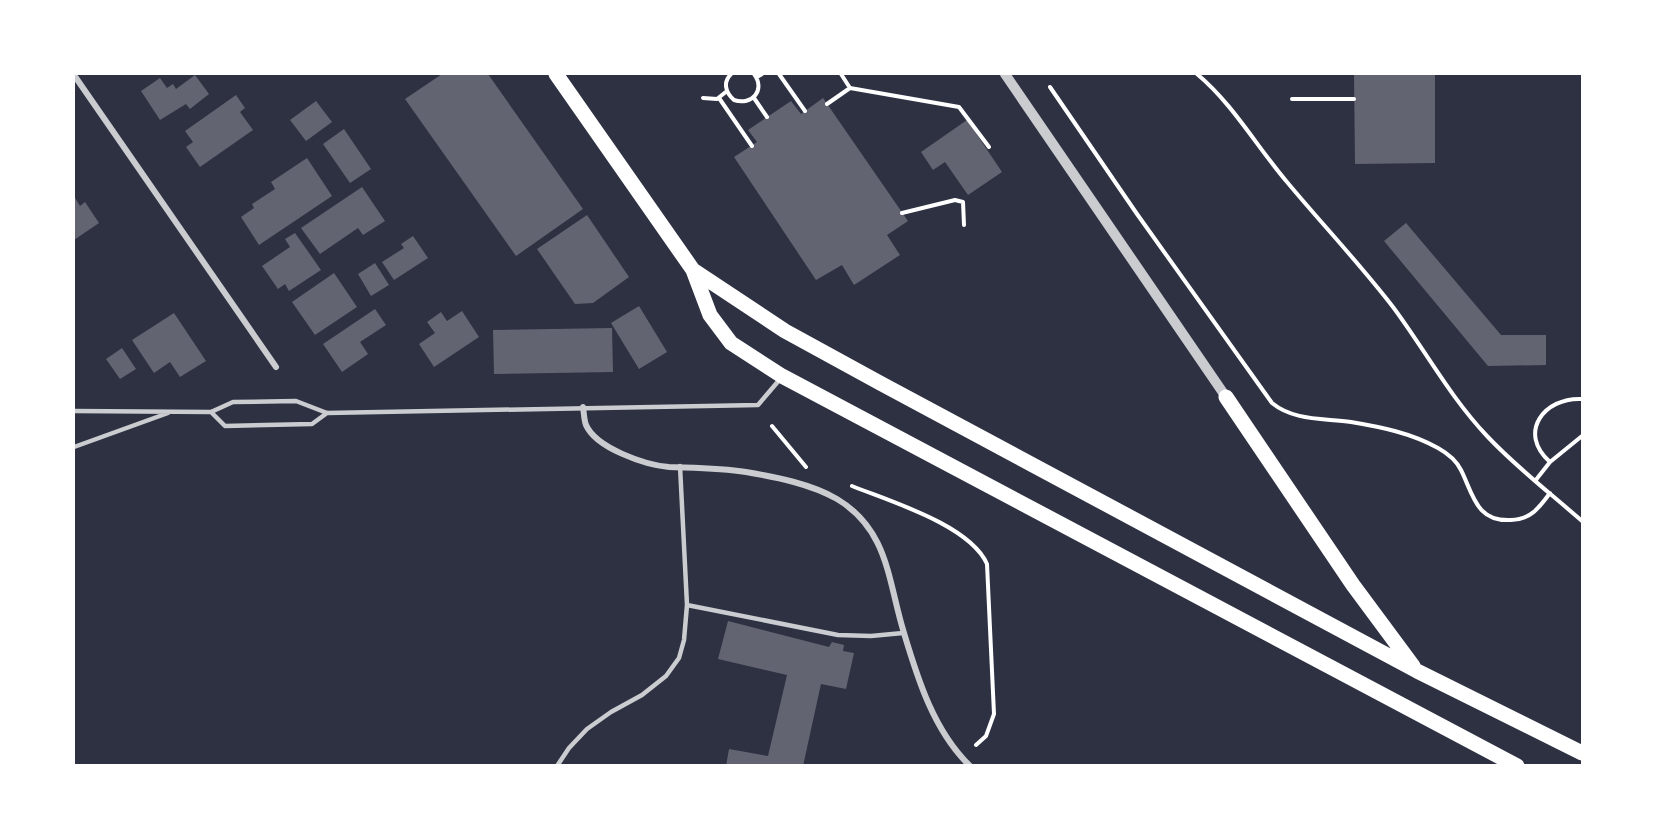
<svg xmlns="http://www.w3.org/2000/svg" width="1656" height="839" font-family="'Space Grotesk',sans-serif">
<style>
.building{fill:#626471}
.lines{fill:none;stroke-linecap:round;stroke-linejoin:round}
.path{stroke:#fff;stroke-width:4}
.service{stroke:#caccd0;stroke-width:4.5}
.minor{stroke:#caccd0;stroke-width:6}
.tertiary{stroke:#caccd0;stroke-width:10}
.primary{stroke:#fff;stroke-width:15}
</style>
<rect width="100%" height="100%" fill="#2d3142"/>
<path class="building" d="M442,74h46l95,135 -67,47 -111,-157z
M1354,74h81v89l-80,1z
M195,75l14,19 -19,15 -4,-5 -26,16 -19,-29 19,-13 7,10 6,-4 3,5z
M236,95l9,13 -5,4 13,18 -53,37 -14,-20 7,-5 -8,-11z
M823,98l85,123 -21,14 13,20 -46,30 -12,-20 -26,15 -82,-123 23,-15 -9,-12 43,-29 10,13z
M316,101l16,21 -26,19 -16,-21z
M967,120l35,52 -34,23 -23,-33 -12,8 -12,-18z
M344,129l27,40 -21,14 -27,-39z
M307,158l25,38 -73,49 -18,-28 13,-9 -2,-4 23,-15 -4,-7z
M362,187l23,34 -22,14 -5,-7 -38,26 -19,-26z
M75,198l5,8 5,-4 14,21 -25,17z
M587,215l42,62 -36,26 -18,1 -38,-55z
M1406,223l95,112h45v30l-58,1 -104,-125z
M295,233l26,37 -32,21 -4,-7 -7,5 -16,-23 28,-19 -5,-8z
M413,236l15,22 -34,22 -12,-18 22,-14 -3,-4z
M375,263l14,22 -18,11 -13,-22z
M334,273l23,34 -42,28 -23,-33z
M639,306l28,46 -28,17 -28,-46z
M375,309l11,16 -26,17 8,12 -26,18 -19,-28z
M462,311l17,26 -45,30 -15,-23 16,-11 -8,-11 14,-10 6,9z
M174,313l32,48 -26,16 -10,-15 -16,11 -22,-33z
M612,328l1,44 -119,2 -1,-44z
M122,348l14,21 -16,10 -14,-20z
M728,621l101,26 3,-5 12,3 -1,6 11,2 -8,36 -25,-5 -18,82h-77l3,-17 39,7 19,-81 -69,-16z"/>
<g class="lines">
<path class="path" d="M731,74c-8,8 -6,18 3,26 18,6 32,-10 20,-26
M779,74l26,37
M841,74l9,14
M1197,74c36,30 60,73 90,108 35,42 73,82 106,125 32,43 57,90 94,129 29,31 63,57 95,85
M757,77l5,-3
M1050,87l87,127 135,189c22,18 51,15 79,19 30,5 60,11 87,26 9,5 18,12 23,22 12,24 15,52 50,50 19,0 28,-12 39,-27
M703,98l14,1 10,-8
M719,98l33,48
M754,98l13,19
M1292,99h62
M827,104l23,-16 109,19 30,40
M902,213l53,-13 8,2 1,23
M772,426l34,41
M1550,462l32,-26
M1535,481l15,-19c-33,-29 -6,-65 32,-63
M852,486c37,15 118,39 135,78l7,150 -8,22 -10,9"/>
<path class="service" d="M74,411l137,1 22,-10 63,-1 31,12 431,-8 23,-27
M211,412l14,14 87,-2 15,-11
M74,447l94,-34
M687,605l151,30 33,1 32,-3
M557,766l12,-18 18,-19 24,-17 31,-17 24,-19 13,-18 5,-18 3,-35 -7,-139"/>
<path class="minor" d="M74,75l202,292
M583,407c1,6 1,13 3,18 10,23 59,40 83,42 26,1 51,1 77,5 30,5 65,12 91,27 52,31 51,83 67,134 14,47 30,98 66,133"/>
<path class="tertiary" d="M1005,74l221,323"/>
<path class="primary" d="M556,74l137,196 17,45 21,28 51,33 735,390
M693,270l92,61 95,52 537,288 165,82
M1226,397l127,188 60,81"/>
</g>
<rect width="1656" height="839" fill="none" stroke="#ffffff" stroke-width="150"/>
</svg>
